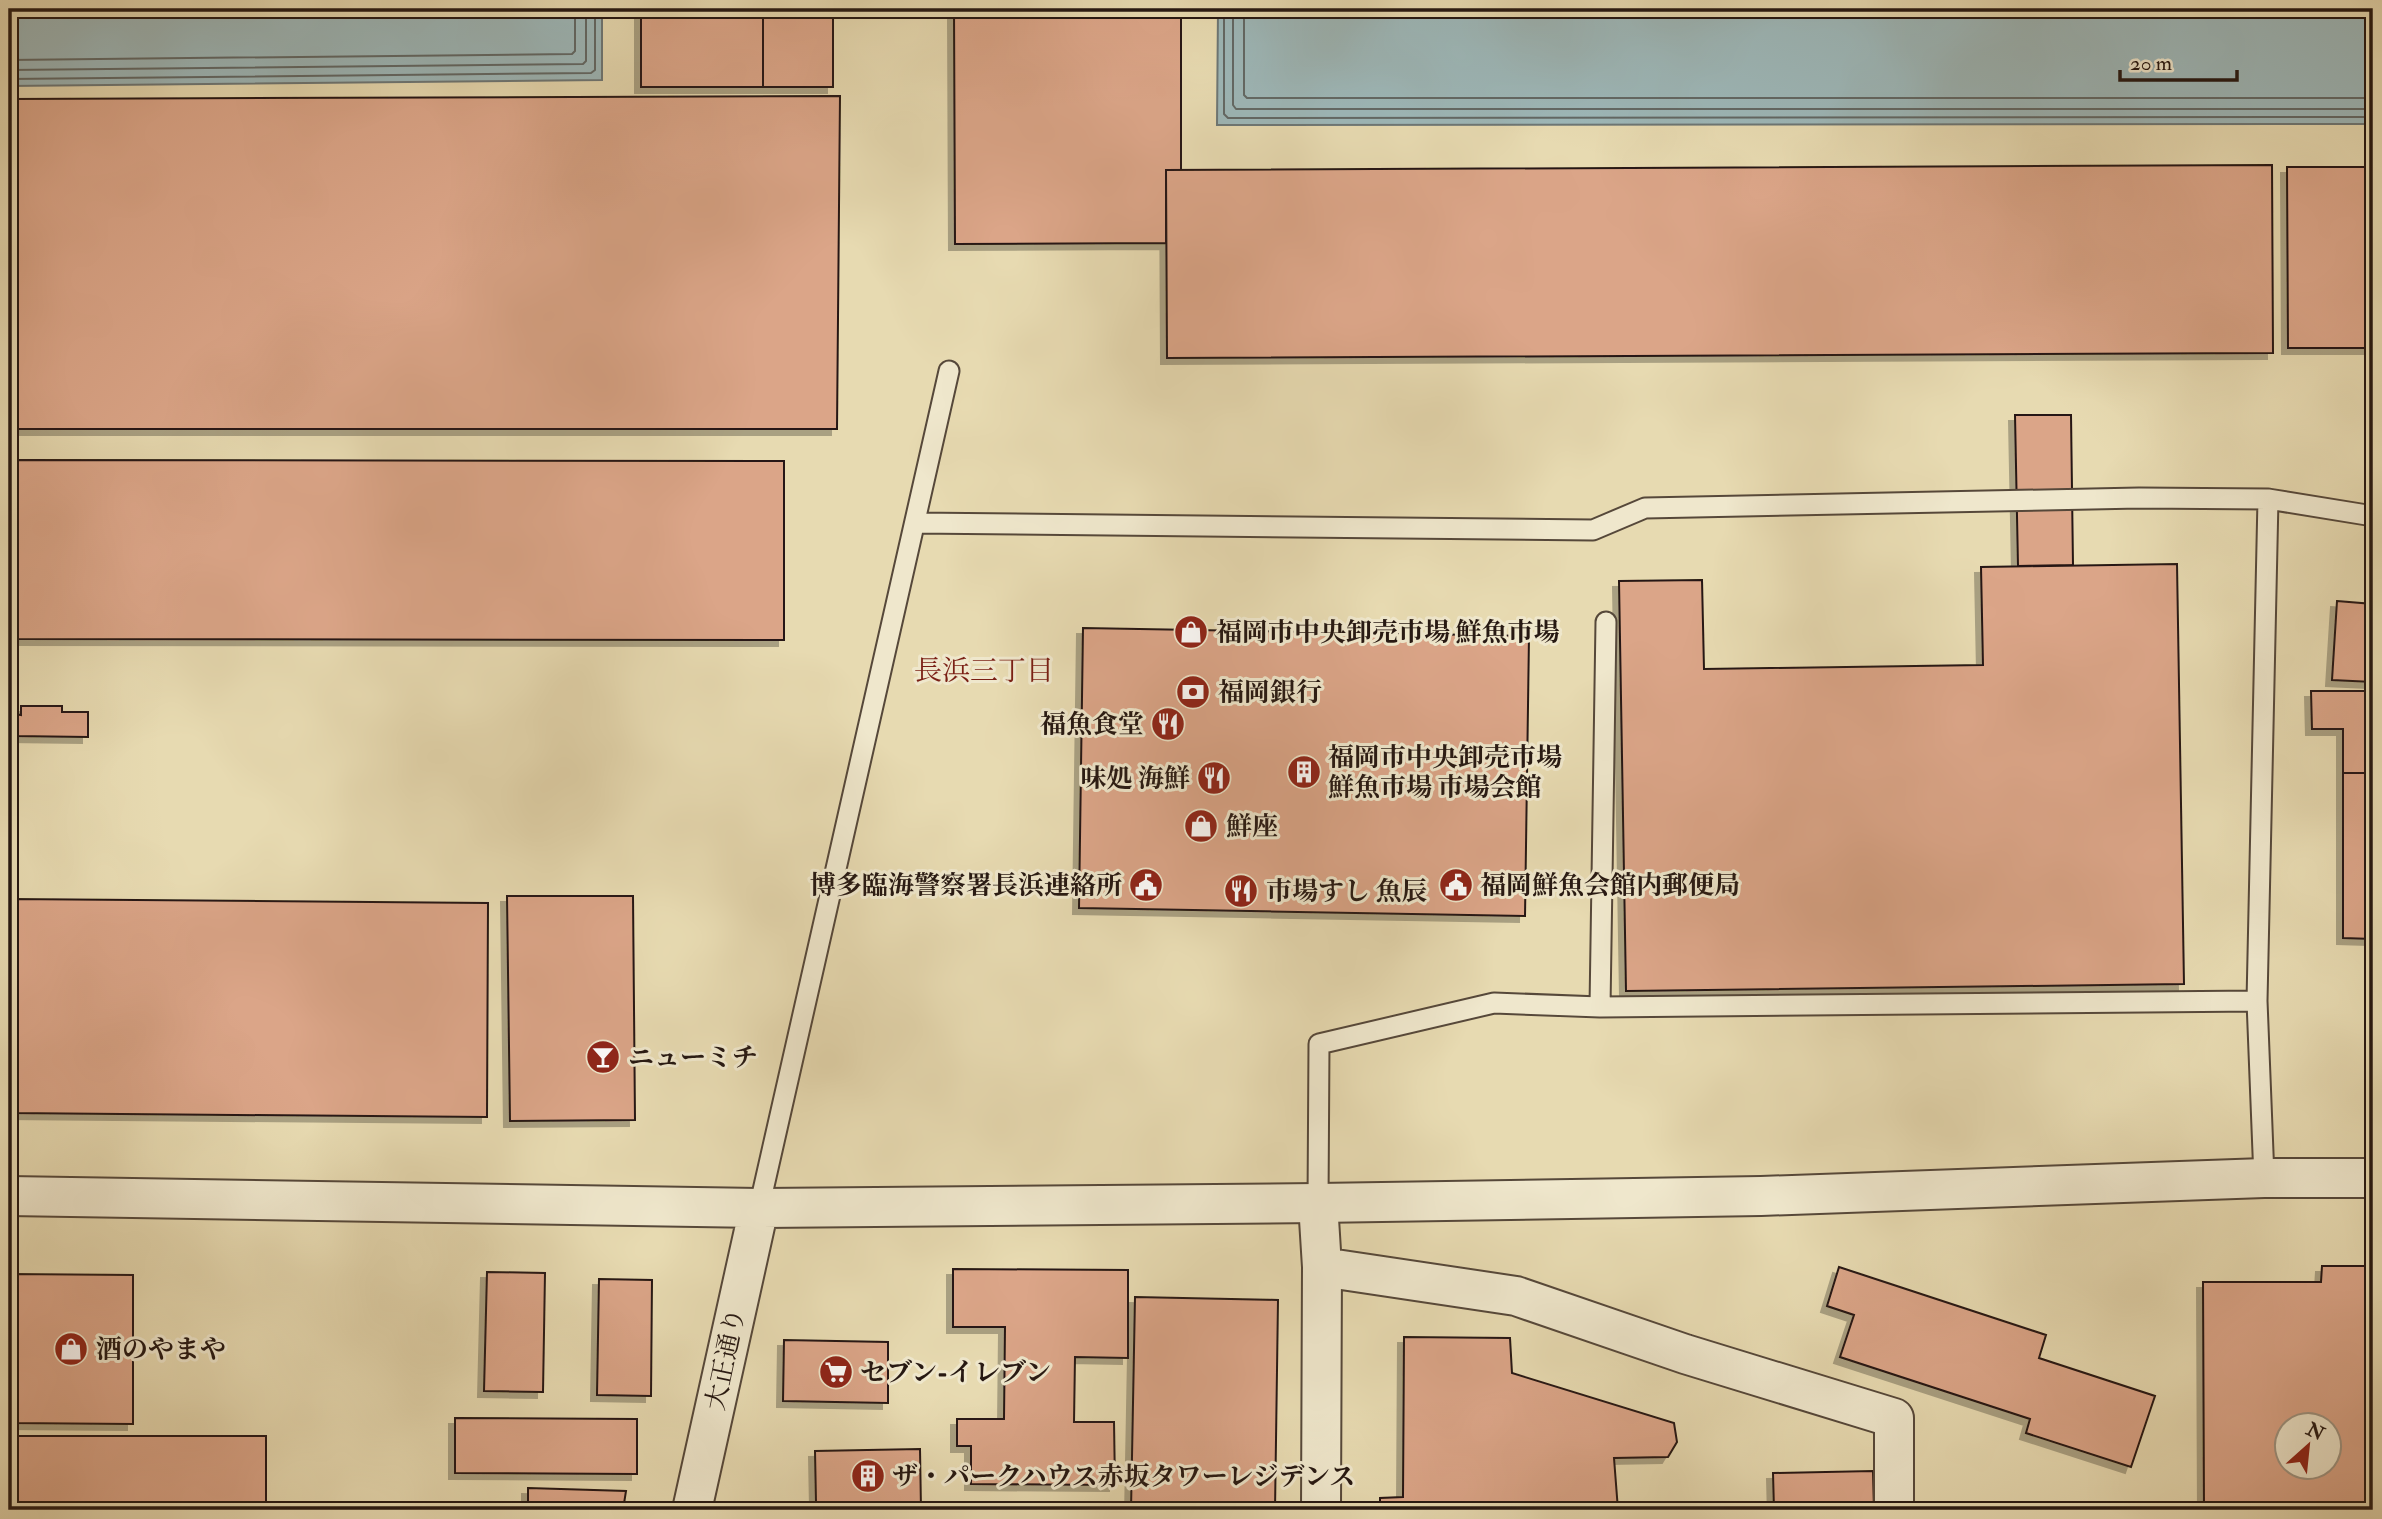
<svg xmlns="http://www.w3.org/2000/svg" width="2382" height="1519" font-family="'IM FELL Double Pica','Noto Serif JP',serif">
<style>
.water{fill:#9db7b8;stroke:#6d7776;stroke-width:2}
.lines{fill:none;stroke-linecap:round;stroke-linejoin:round}
.shore{stroke:#626865;stroke-width:2}
.building{fill:#dba588;stroke:#261812;stroke-width:2;fill-rule:evenodd;filter:url(#shadow)}
.service-casing{stroke:#56483a;stroke-width:23}
.minor-casing{stroke:#56483a;stroke-width:42}
.tertiary-casing{stroke:#56483a;stroke-width:42}
.service{stroke:#efe7cc;stroke-width:19}
.minor{stroke:#efe7cc;stroke-width:38}
.tertiary{stroke:#efe7cc;stroke-width:38}
.labels{text-anchor:middle;stroke-width:6;stroke-linejoin:round;paint-order:stroke}
.poi-label{font-size:26px;font-weight:bold;fill:#261812;stroke:#efe7cc;text-anchor:start}
.street-label{font-size:26px;fill:#261812;stroke:#efe7cc}
.neighbourhood-label{font-size:28px;fill:#7a1f14;stroke:#efe7cc}
</style>
<defs>
<filter id="shadow"><feDropShadow dx="-6" dy="6" stdDeviation="0" flood-color="#0004"/></filter>
</defs>
<rect width="100%" height="100%" fill="#e7dab1"/>
<filter id="stains"><feTurbulence type="fractalNoise" baseFrequency=".00286" numOctaves="4"/><feColorMatrix values="0 0 0 0 .2 0 0 0 0 .09 0 0 0 0 .02 0 0 0 .5 -.17"/></filter>
<radialGradient id="worn" r=".72"><stop offset=".6" stop-color="#630" stop-opacity="0"/><stop offset="1" stop-color="#630" stop-opacity=".3"/></radialGradient>
<path class="water" d="M9,9h593v71l-593,6z
M1218,9h1155v115l-1156,1z"/>
<g class="lines">
<path class="shore" d="M1224,9v105l4,4 1145,-1
M1233,9v96l3,4h1137
M1244,9v86l3,3h1126
M9,60l563,-6 3,-3v-42
M9,70l574,-6 3,-3v-52
M9,79l582,-6 4,-3v-61"/>
</g>
<path class="building" d="M641,9h122v78h-122z
M763,9h70v78h-70z
M954,9h227v161h-15v73l-211,1z
M840,96l-3,333h-828v-330z
M2272,165l1,188 -1106,5 -1,-188z
M2287,167h86v181h-85z
M2015,415h56l2,150 -55,1z
M9,460l775,1v179l-775,-1z
M2177,564l7,420 -558,7 -7,-410 83,-1 2,89 279,-4 -2,-98z
M2337,601l36,3v78l-41,-2z
M1083,628l446,8 -4,280 -446,-8z
M2311,691h62v82h-30v-44h-31z
M21,706h41v6h26v25l-74,-1v-22l7,1z
M2343,773h30v166l-30,-1z
M507,896h126l2,224 -125,1z
M9,899l479,4 -1,214 -478,-4z
M2322,1266h51v244h-169l-1,-228h118zM2288,1424h42v42h-42z
M1839,1267l207,68 -7,23 116,38 -24,71 -105,-34 4,-14 -190,-62 14,-42 -27,-9z
M953,1269l175,1v88l-53,-1 -1,65h40l1,63 -144,-1v-38h-14v-27h47l1,-92h-52z
M487,1272l58,1 -2,119 -59,-1z
M9,1274l124,1v149l-124,-1z
M599,1279l53,1 -1,116 -54,-1z
M1135,1297l143,3 -3,210h-144z
M1404,1337l106,1 2,35 162,50 3,19 -9,15 -54,1 4,52h-238v-12l23,-1z
M784,1340l104,2v61l-105,-2z
M455,1418l182,1v55l-182,-1z
M9,1436h257v74h-257z
M920,1449l1,61h-129v-8h24l-1,-51z
M1873,1471l1,39h-100l-1,-37z
M528,1488l98,3 -3,19h-180v-8l85,2z"/>
<g class="lines">
<g class="service-casing">
<path id="service" d="M915,523l678,7 52,-22 494,-10 129,1 105,17
M2257,1001l7,177
M1600,1007l6,-385
M1318,1203l1,-159 175,-41 106,4 657,-6 11,-502
M759,1208l190,-837"/>
</g>
<g class="minor-casing">
<path id="minor" d="M1318,1203l4,64 -1,243
M1322,1267l194,29 169,58 209,64v92"/>
</g>
<g class="tertiary-casing">
<path id="tertiary" d="M9,1196l750,12 559,-5 443,-7 503,-18h109
M692,1510l67,-302"/>
</g>
<use href="#service" class="service"/>
<use href="#minor" class="minor"/>
<use href="#tertiary" class="tertiary"/>
</g>
<defs>
<g id="shop-disc" transform="scale(1.75)"><circle r="9.5" fill="#8f2418" stroke="#efe7cc"/><path d="M-5-2.5h2.3a2.7 3.5 0 0 1 5.4 0H5L5.5 6h-11ZM-1.5-2.5h3a1.5 2.3 0 0 0-3 0Z" fill="#fff"/></g>
<g id="bank-disc" transform="scale(1.75)"><circle r="9.5" fill="#8f2418" stroke="#efe7cc"/><path d="M-6-4H6V4H-6ZM0-2.3a2.3 2.3 0 1 0 0 4.6a2.3 2.3 0 1 0 0-4.6Z" fill="#fff"/></g>
<g id="restaurant-disc" transform="scale(1.75)"><circle r="9.5" fill="#8f2418" stroke="#efe7cc"/><path d="M-5-6h1v4h1v-4h1v4h1v-4h1v5L-1.5 .5V6h-2V.5L-5-1ZM5-6V6H3V1.5H1.5Q1.5-4 5-6Z" fill="#fff"/></g>
<g id="building-disc" transform="scale(1.75)"><circle r="9.5" fill="#8f2418" stroke="#efe7cc"/><path d="M-4-6H4V6H1V3H-1V6H-4ZM-2.5-4.3h1.7v1.8h-1.7ZM.8-4.3h1.7v1.8H.8ZM-2.5-1h1.7V.8h-1.7ZM.8-1h1.7V.8H.8Z" fill="#fff"/></g>
<g id="civic-disc" transform="scale(1.75)"><circle r="9.5" fill="#8f2418" stroke="#efe7cc"/><path d="M-.6-6.5H3V-4.5H.6V-3L4-1V1h2V6H-6V1h2V-1L-.6-3ZM-1.2 2.5V6h2.4V2.5Z" fill="#fff"/></g>
<g id="bar-disc" transform="scale(1.75)"><circle r="9.5" fill="#8f2418" stroke="#efe7cc"/><path d="M-6-5H6L.8 .8V4.5H3.5V6h-7V4.5H-.8V.8Z" fill="#fff"/></g>
<g id="supermarket-disc" transform="scale(1.75)"><circle r="9.5" fill="#8f2418" stroke="#efe7cc"/><path d="M-6-5.5h2.5l.6 2H6L4.5 2H-2.5L-4.4-4H-6ZM-1.5 3.2a1.3 1.3 0 1 0 .1 0ZM3 3.2a1.3 1.3 0 1 0 .1 0Z" fill="#fff"/></g>
</defs>
<g fill-rule="evenodd">
<use href="#shop-disc" x="1191" y="632"/>
<use href="#bank-disc" x="1193" y="692"/>
<use href="#restaurant-disc" x="1168" y="724"/>
<use href="#building-disc" x="1304" y="772"/>
<use href="#restaurant-disc" x="1214" y="778"/>
<use href="#shop-disc" x="1201" y="826"/>
<use href="#civic-disc" x="1146" y="885"/>
<use href="#civic-disc" x="1456" y="885"/>
<use href="#restaurant-disc" x="1241" y="891"/>
<use href="#bar-disc" x="603" y="1057"/>
<use href="#shop-disc" x="71" y="1349"/>
<use href="#supermarket-disc" x="836" y="1372"/>
<use href="#building-disc" x="868" y="1476"/>
</g>
<g class="labels">
<g class="poi-label">
<text x="1216" y="641">福岡市中央卸売市場 鮮魚市場</text>
<text x="1218" y="701">福岡銀行</text>
<text x="1144" y="733" text-anchor="end">福魚食堂</text>
<text x="1328" y="766">福岡市中央卸売市場<tspan x="1328" dy="30">鮮魚市場 市場会館</tspan></text>
<text x="1190" y="787" text-anchor="end">味処 海鮮</text>
<text x="1226" y="835">鮮座</text>
<text x="1122" y="894" text-anchor="end">博多臨海警察署長浜連絡所</text>
<text x="1480" y="894">福岡鮮魚会館内郵便局</text>
<text x="1266" y="900">市場すし 魚辰</text>
<text x="628" y="1066">ニューミチ</text>
<text x="96" y="1358">酒のやまや</text>
<text x="860" y="1381">セブン-イレブン</text>
<text x="892" y="1485">ザ・パークハウス赤坂タワーレジデンス</text>
</g>
<g class="street-label">
<text transform="translate(725 1359) rotate(-78)" y="9">大正通り</text>
</g>
<g class="neighbourhood-label">
<text x="984" y="680">長浜三丁目</text>
</g>
</g>
<rect width="2382" height="1519" fill="none" stroke="#e7dab1" stroke-width="35"/>
<rect x="10" y="10" width="2361" height="1498" fill="none" stroke="#261812" stroke-width="3.5"/>
<rect x="18" y="18" width="2347" height="1484" fill="none" stroke="#261812" stroke-width="2"/>
<g transform="translate(2308 1446) rotate(27)"><circle r="33" fill="#efe7cc" stroke="#9f9482" stroke-width="2"/>
<path d="M0-5L12 26L0 18L-12 26Z" fill="#8f2418"/>
<text y="-10" font-size="19" font-weight="bold" text-anchor="middle" fill="#261812">N</text>
</g>
<path d="M2120 70v10h117v-10" fill="none" stroke="#261812" stroke-width="3.5"/>
<text x="2130" y="70" font-size="21" fill="#261812" stroke="#efe7cc" stroke-width="5" paint-order="stroke">20 m</text>
<rect width="100%" height="100%" filter="url(#stains)"/>
<rect width="100%" height="100%" fill="url(#worn)"/>
</svg>
